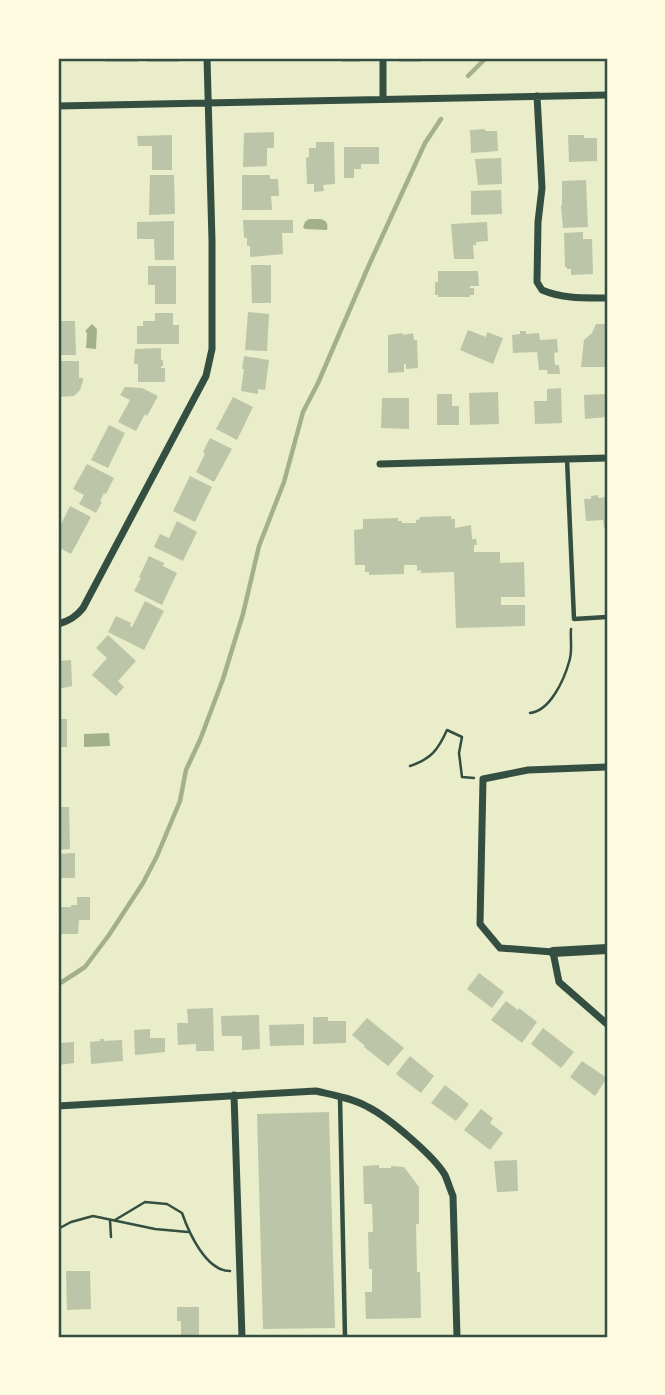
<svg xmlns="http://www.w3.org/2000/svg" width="665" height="1395" font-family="'Archivo Narrow',sans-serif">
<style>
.water{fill:#a3b18a}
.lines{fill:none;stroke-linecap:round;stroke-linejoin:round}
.stream{stroke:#a3b18a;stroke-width:4.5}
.building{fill:#bcc5a7}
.path{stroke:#344e41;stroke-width:2.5}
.service{stroke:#344e41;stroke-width:4.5}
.minor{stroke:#344e41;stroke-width:7}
.tertiary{stroke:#344e41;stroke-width:10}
.neatline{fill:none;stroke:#344e41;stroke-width:2.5}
</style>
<rect width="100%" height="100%" fill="#e9edc9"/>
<path class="water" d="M309,219c9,0 21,-2 18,11l-22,-1 -2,-2 2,-5z
M92,324l5,5 -1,20 -10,-1 1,-15 -2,-2z
M109,733l1,13 -26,1v-13z"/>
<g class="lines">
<path class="stream" d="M468,76l18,-18
M58,983l4,-1 23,-15 24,-32 34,-52 14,-27 23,-55 6,-31 14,-30 23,-61 20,-65 16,-68 25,-64 19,-70 15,-29 51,-118 56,-122 16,-24"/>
</g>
<path class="building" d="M105,58h33v4h-33z
M147,58h32v4h-32z
M342,58h18v4h-18z
M399,58h22v4h-22z
M485,129v2h12l1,20 -27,2 -1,-23z
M274,132v16h-7v18l-24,1 1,-34z
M172,135v35h-20v-24h-14l-1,-10z
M568,135h16v3h13v23l-28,1z
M316,142h18l1,42 -12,1 1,6 -10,1v-8h-7l-1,-26 3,-1v-9h7z
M344,147h35v17h-18v5h-7v9h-10z
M501,158l1,26 -24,1 -3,-26z
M150,175h24l1,39 -26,1z
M242,175h28v4h8l1,17h-8l1,14h-30z
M586,180l2,47 -25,1 -2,-22 1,-1v-24z
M501,190l1,24 -31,1v-24z
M243,220h50v13h-11l1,21 -33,3v-11h-3v-8h-3z
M174,221v39h-19l-1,-21h-17v-17z
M487,222l1,19 -12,1v3h-3l1,14h-20l-3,-35z
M583,232v7h9l1,35 -22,1v-6h-4v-2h-2l-1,-34z
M251,265h20v38h-19z
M148,266h28v38h-21v-19h-7z
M438,271h40l1,15h-9v2h4v7h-4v2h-32v-2h-3v-13h3z
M248,312l21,2 -2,37 -22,-1z
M155,313h18v12h6v19h-42v-18h6v-5h12z
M58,321h17l1,34h-18z
M596,324h11v43h-26l3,-27 8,-7z
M468,330l18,7 1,-5 16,6 -10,26 -33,-14z
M520,331h6v3l13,-1 1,7 17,-1 1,13 -4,1 1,12h4l1,9h-12l-1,-4h-8l-2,-18 -24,1 -1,-18 8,-1z
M403,333v2l10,-2 1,7h3l1,28 -12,1v-5h-2v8l-16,1v-38z
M161,348v12h2v6h-2v2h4v14h-27v-18h-4l1,-15z
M244,356l25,4 -4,30 -7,-1v5l-17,-3 3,-22h-2z
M58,361h21v17h4v3l-3,9 -6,6 -16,1z
M125,387l17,1 16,8 -11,20 -2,-2 -9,17 -18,-9 12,-22 -10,-5z
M561,388l1,35 -27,1 -1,-23h13v-12z
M498,392l1,32 -29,1 -1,-32z
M437,394h15v12h7v19h-22z
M607,394v23l-22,2 -1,-24z
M233,397l20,10 -16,33 -21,-11z
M382,398h27v31l-28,-1z
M109,425l16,8 -17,35 -17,-8z
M210,438l22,11 -18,33 -18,-10 9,-18 -2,-2z
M87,464l27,14 -8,16 -2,-1 -4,8 2,1 -6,11 -17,-9 5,-9 -11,-6z
M190,476l22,11 -17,35 -22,-11z
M598,495v3l9,-1v30l-3,1 -1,-8 -17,1 -2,-22h7v-3z
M70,506l21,11 -20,37 -13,-7v-17z
M451,516v3h4v9l16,-3 1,14h4l1,6h-3v7h26v11l24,-1 1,35h-24v8h24v21l-69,2 -2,-56 -33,1v-3l-4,1v-6h-13v9l-35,1v-3h-4v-7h-10l-1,-35 9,-1v-10l35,-1v3h4v2h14v-3l4,-1v-2z
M177,521l20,11 -14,29 -29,-14 6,-13 9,4z
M149,556l15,7 -1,3 14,7 -15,32 -28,-14 7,-13 -2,-1z
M145,601l19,10 -20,39 -36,-18 8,-16 15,7 -1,3 2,1z
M108,635l28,26 -18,20 6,6 -8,9 -24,-21 15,-17 -11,-10z
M71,660l1,26 -14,3v-28z
M58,719h9v28h-9z
M58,807h11l1,42 -12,1z
M75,853v25h-17v-24z
M77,897h13v23h-11l-1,14h-20v-27h13v-2h6z
M479,973l25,19 -12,16 -25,-19z
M506,1001l12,9 1,-2 18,14 -15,21 -31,-23z
M213,1008l1,43h-18v-7l-18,1 -1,-22h11l-1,-14z
M259,1015l1,34 -18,1v-14h-20l-1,-20z
M313,1017h15v4h18v22l-33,1z
M367,1018l37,30 -16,18 -24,-19 1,-1 -13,-11z
M304,1024v21l-34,1 -1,-21z
M543,1028l31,24 -13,16 -30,-24z
M150,1029v9h15v14l-30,3 -1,-25z
M100,1039h4v2l18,-1 1,21 -32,3 -1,-22 10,-1z
M74,1042v21l-16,2v-22z
M410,1056l24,20 -13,17 -25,-19z
M582,1061l25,17 -12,18 -25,-19z
M445,1085l24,19 -13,17 -25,-18z
M481,1109l12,9 -3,5 13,10 -13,17 -26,-20z
M329,1112l6,216 -72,1 -6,-215z
M517,1160l1,31 -21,1 -3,-31z
M379,1165v3h12v-2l13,1 15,20v37h-3l1,48h3l1,46 -55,1 -1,-27h7v-23h-3l-1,-37h5l-1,-28h-8l-1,-38z
M66,1271h24l1,38 -24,1z
M177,1307h22v30h-18v-16h-4z"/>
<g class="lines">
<path class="path" d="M530,713c20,-2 34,-33 39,-51 4,-11 1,-22 2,-33
M410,766c21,-7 28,-16 37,-36l15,7 -3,16 3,24 12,1
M110,1220l1,17
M115,1220l30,-18 22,2 15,9c7,20 24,58 48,58
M58,1229l13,-7 22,-6 62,13 33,3"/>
<path class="service" d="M567,459l7,160 33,-2
M340,1097l5,240"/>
<path class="minor" d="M383,58v41
M537,96l5,92 -4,34 -1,60 5,8c21,9 42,8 65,8
M58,106l549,-11
M380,464l227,-6
M58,624c11,-3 18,-7 25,-16l123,-232 6,-27v-108l-5,-183
M607,767l-79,3 -45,9 -3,145 20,24 53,4 6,30 48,42
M234,1095l8,242
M58,1106l258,-15c17,4 36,7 52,16 20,10 66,49 77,68 3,7 5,14 8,21l4,141"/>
<path class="tertiary" d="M553,952l54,-3"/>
</g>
<rect width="665" height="1395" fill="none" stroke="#fefae0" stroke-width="119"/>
<rect x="60" y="60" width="546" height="1276" class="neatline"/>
</svg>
